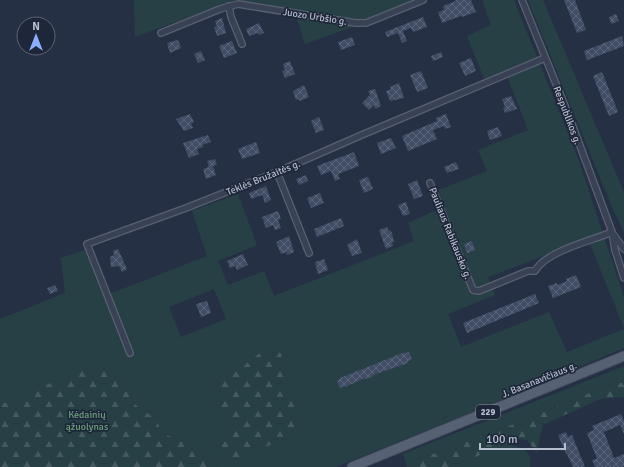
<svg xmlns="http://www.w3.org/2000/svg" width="624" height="467" font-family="Signika,sans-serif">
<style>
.grass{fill:#274046;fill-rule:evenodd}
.forest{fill:url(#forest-firs)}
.building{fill:url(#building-cross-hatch)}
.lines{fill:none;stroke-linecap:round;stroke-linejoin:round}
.minor-casing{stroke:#586071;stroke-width:8}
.primary-casing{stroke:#434b5d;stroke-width:11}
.minor{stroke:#394254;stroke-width:5.5}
.primary{stroke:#576174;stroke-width:9}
.labels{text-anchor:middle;stroke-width:3.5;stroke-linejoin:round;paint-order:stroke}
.shield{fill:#1e273a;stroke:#8991a2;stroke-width:1}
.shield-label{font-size:9px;font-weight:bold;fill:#b7bece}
.street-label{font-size:10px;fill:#b7bece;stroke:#1e273a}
.park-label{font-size:10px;fill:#6ca07c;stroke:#1e273a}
</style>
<defs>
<pattern id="forest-firs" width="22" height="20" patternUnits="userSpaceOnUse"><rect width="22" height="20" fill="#274046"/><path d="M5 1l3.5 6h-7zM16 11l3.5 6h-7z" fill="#445a60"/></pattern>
<pattern id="building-cross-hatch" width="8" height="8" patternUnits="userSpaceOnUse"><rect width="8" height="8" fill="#414c65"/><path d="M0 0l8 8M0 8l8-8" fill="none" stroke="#5a647a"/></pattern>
</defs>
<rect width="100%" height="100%" fill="#253045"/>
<path class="grass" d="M134,0h101l-100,37z
M237,0h191l-123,44 -11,-34z
M482,0h32l65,161 45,136v31l-36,-89 -100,38 7,18 -47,19 13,33 88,-35 18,40 57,-23v19l-135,57 -153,62h-118l-12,-17 -45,-17 -4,-13 -21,-15 -17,-24 -8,-15 -9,2 -102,37v-86l65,-26 -3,-28 -2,-7 25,-8 19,46 103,-40 -15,-45 46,-17 19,51 -39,16 10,24 36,-14 10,25 140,-55 -6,-18 31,-14 -3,-18 51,-20 -9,-21 50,-20 -23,-59 -21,8 -17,-43 24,-11zM214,289l12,30 -45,18 -12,-30zM281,353l9,43 8,18 -69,23 4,-13 -11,-7 -4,-40 21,-6 9,-9z
M528,0h15l81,192v40l-10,-20z
M624,366v17h-10l-92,38 -116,43 -3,-10z
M511,445c13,4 22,7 19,22h-80l48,-19z"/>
<path class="forest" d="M267,348l14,5 9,43 8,18 2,19 -72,29 -6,-10v-8l7,-7 4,-13 -11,-7 -4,-40 21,-6 9,-9z
M111,366l8,15 17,24 21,15 4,13 45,17 12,17h-218v-62l83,-36z
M614,383h10v14l-24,2 -57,26 -3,10 -3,18 -10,-13 -13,-1 -7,8 -9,1 -48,19h-43l-1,-3 116,-43z"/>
<path class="building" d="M455,0h16l5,12 -14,5 -1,-1 -19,7 -4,-11 6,-2 -1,-4 13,-5z
M564,0h11l11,30 -9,3z
M616,14l3,7 -8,3 -2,-7z
M423,17l4,10 -14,5 -2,-4 -8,3 4,10 -5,2 -4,-10 -11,4 -2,-5z
M222,18l4,15 -9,3 -3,-9 3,-1 -2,-5z
M259,23l5,10 -5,2 -1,-2 -9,3 -3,-7z
M622,36l2,10 -37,14 -3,-9z
M352,37l3,8 -14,5 -3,-8z
M178,40l3,8 -11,5 -3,-10z
M232,41l5,12 -13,5 -5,-12z
M201,51l4,9 -7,3 -4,-9z
M441,52l2,5 -10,4 -2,-5z
M471,58l5,13 -11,5 -6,-13z
M290,61l5,13 -10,4 -3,-7 3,-1 -2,-6z
M421,71l7,17 -11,4 -7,-17z
M602,72l16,40 -9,4 -16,-40z
M399,83l5,15 -14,3 -4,-10 5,-2 -1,-2z
M304,85l5,12 -9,4 -1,-2 -3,1 -3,-9z
M375,89l6,17 -6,3 -1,-4 -5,5 -7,-7 8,-8 -2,-4z
M511,96l6,13 -12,4 -2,-5 2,-1 -3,-8z
M190,114l4,8 -3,2 2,4 -9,3 -8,-12z
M446,114l5,13 -6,2 -1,-3 -11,4 4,9 -29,12 -6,-15 35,-15 -1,-3z
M319,117l5,13 -8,3 -5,-12z
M498,127l4,9 -12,4 -3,-9z
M208,135l3,7 -9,3 1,2 -6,2 2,5 -10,4 -6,-15z
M391,138l5,10 -15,6 -4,-11z
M256,142l4,11 -18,6 -4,-10z
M354,152l5,14 -21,8 2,5 -5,2 -4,-10 -10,4 -4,-9z
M215,159l2,6 -4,1 3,9 -10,4 -3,-10 6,-2 -2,-6z
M456,162l3,7 -12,4 -3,-6z
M306,175l2,6 -9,4 -3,-6z
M368,177l5,12 -9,4 -5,-13z
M417,180l6,16 -9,3 -6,-15z
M266,186l5,14 -6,3 -3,-8 -11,4 -2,-6z
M320,193l4,10 -13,5 -4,-10z
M406,202l4,12 -7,2 -5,-11z
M278,211l3,8 -3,1 3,8 -6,2 -2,-5 -7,3 -4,-11z
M341,218l3,8 -27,11 -3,-8z
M387,227l2,4 1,-1 2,3 2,9h-2l1,4 -7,3 -7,-19z
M289,236l5,16 -7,3 -1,-3 -5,2 -5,-12z
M357,239l5,14 -10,3 -5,-11z
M472,241l3,9 -8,3 -3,-9z
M118,249l9,20 -5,3 -3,-6 -8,1 -1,-10 4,-2 -1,-4z
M243,254l5,11 -11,5 -2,-4 -5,2 -3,-7z
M324,259l4,11 -10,4 -3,-12z
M576,275l5,12 -28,11 -5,-12 9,-3v2l10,-4 -1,-2z
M55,285l3,6 -8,3 -3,-6z
M535,294l4,9 -72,30 -4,-10z
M207,301l4,12 -10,4 -5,-13z
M405,352v1l4,-1 3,7 -4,2v2l-35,12 1,1 -8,3 -1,-1 -20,9v-1l-5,2 -3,-7 3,-2v-1z
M621,414l3,7v13l-4,-9 -16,7 10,26 10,-4v12l-3,1h-26l-3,-7 5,-1 -10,-26 7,-3 -2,-4z
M566,432l2,5 4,-2 13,32h-12l-6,-13h-1l-8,-19z"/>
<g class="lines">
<g class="minor-casing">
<path id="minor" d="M522,0l47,116 43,116 3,18 9,28
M229,6l2,11 11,27
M161,33l59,-24 18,-5 118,19h10l57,-23
M277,172l32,81
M430,183l43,107 6,1 49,-20h7c11,-20 56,-30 77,-39
M613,234l11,15
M130,353l-43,-109 99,-36 91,-36 87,-38 181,-76"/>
</g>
<g class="primary-casing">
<path id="primary" d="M352,467l272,-111"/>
</g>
<use href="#minor" class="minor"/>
<use href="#primary" class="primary"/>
</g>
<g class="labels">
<rect class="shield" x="476" y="405" width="24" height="14" rx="3"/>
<g class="shield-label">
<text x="488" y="415">229</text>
</g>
<g class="street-label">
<text transform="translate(315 16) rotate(9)" y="4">Juozo Urbšio g.</text>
<text transform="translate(568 115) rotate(69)" y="4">Respublikos g.</text>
<text transform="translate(263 177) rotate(-22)" y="4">Teklės Bružaitės g.</text>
<text transform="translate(451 233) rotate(68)" y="4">Pauliaus Rabikausko g.</text>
<text transform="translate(539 379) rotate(-22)" y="4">J. Basanavičiaus g.</text>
</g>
<g class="park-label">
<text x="87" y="418">Kėdainių<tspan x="87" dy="12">ąžuolynas</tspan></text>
</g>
</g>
<g transform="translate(36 36)"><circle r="19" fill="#1e273a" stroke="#5b6375"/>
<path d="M0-3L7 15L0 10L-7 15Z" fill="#8aaeff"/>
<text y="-6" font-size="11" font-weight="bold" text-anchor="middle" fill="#b7bece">N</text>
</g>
<path d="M480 443v6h85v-6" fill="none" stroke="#b7bece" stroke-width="2"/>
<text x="486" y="443" font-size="12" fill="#b7bece" stroke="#1e273a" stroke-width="3" paint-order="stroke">100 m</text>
</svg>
